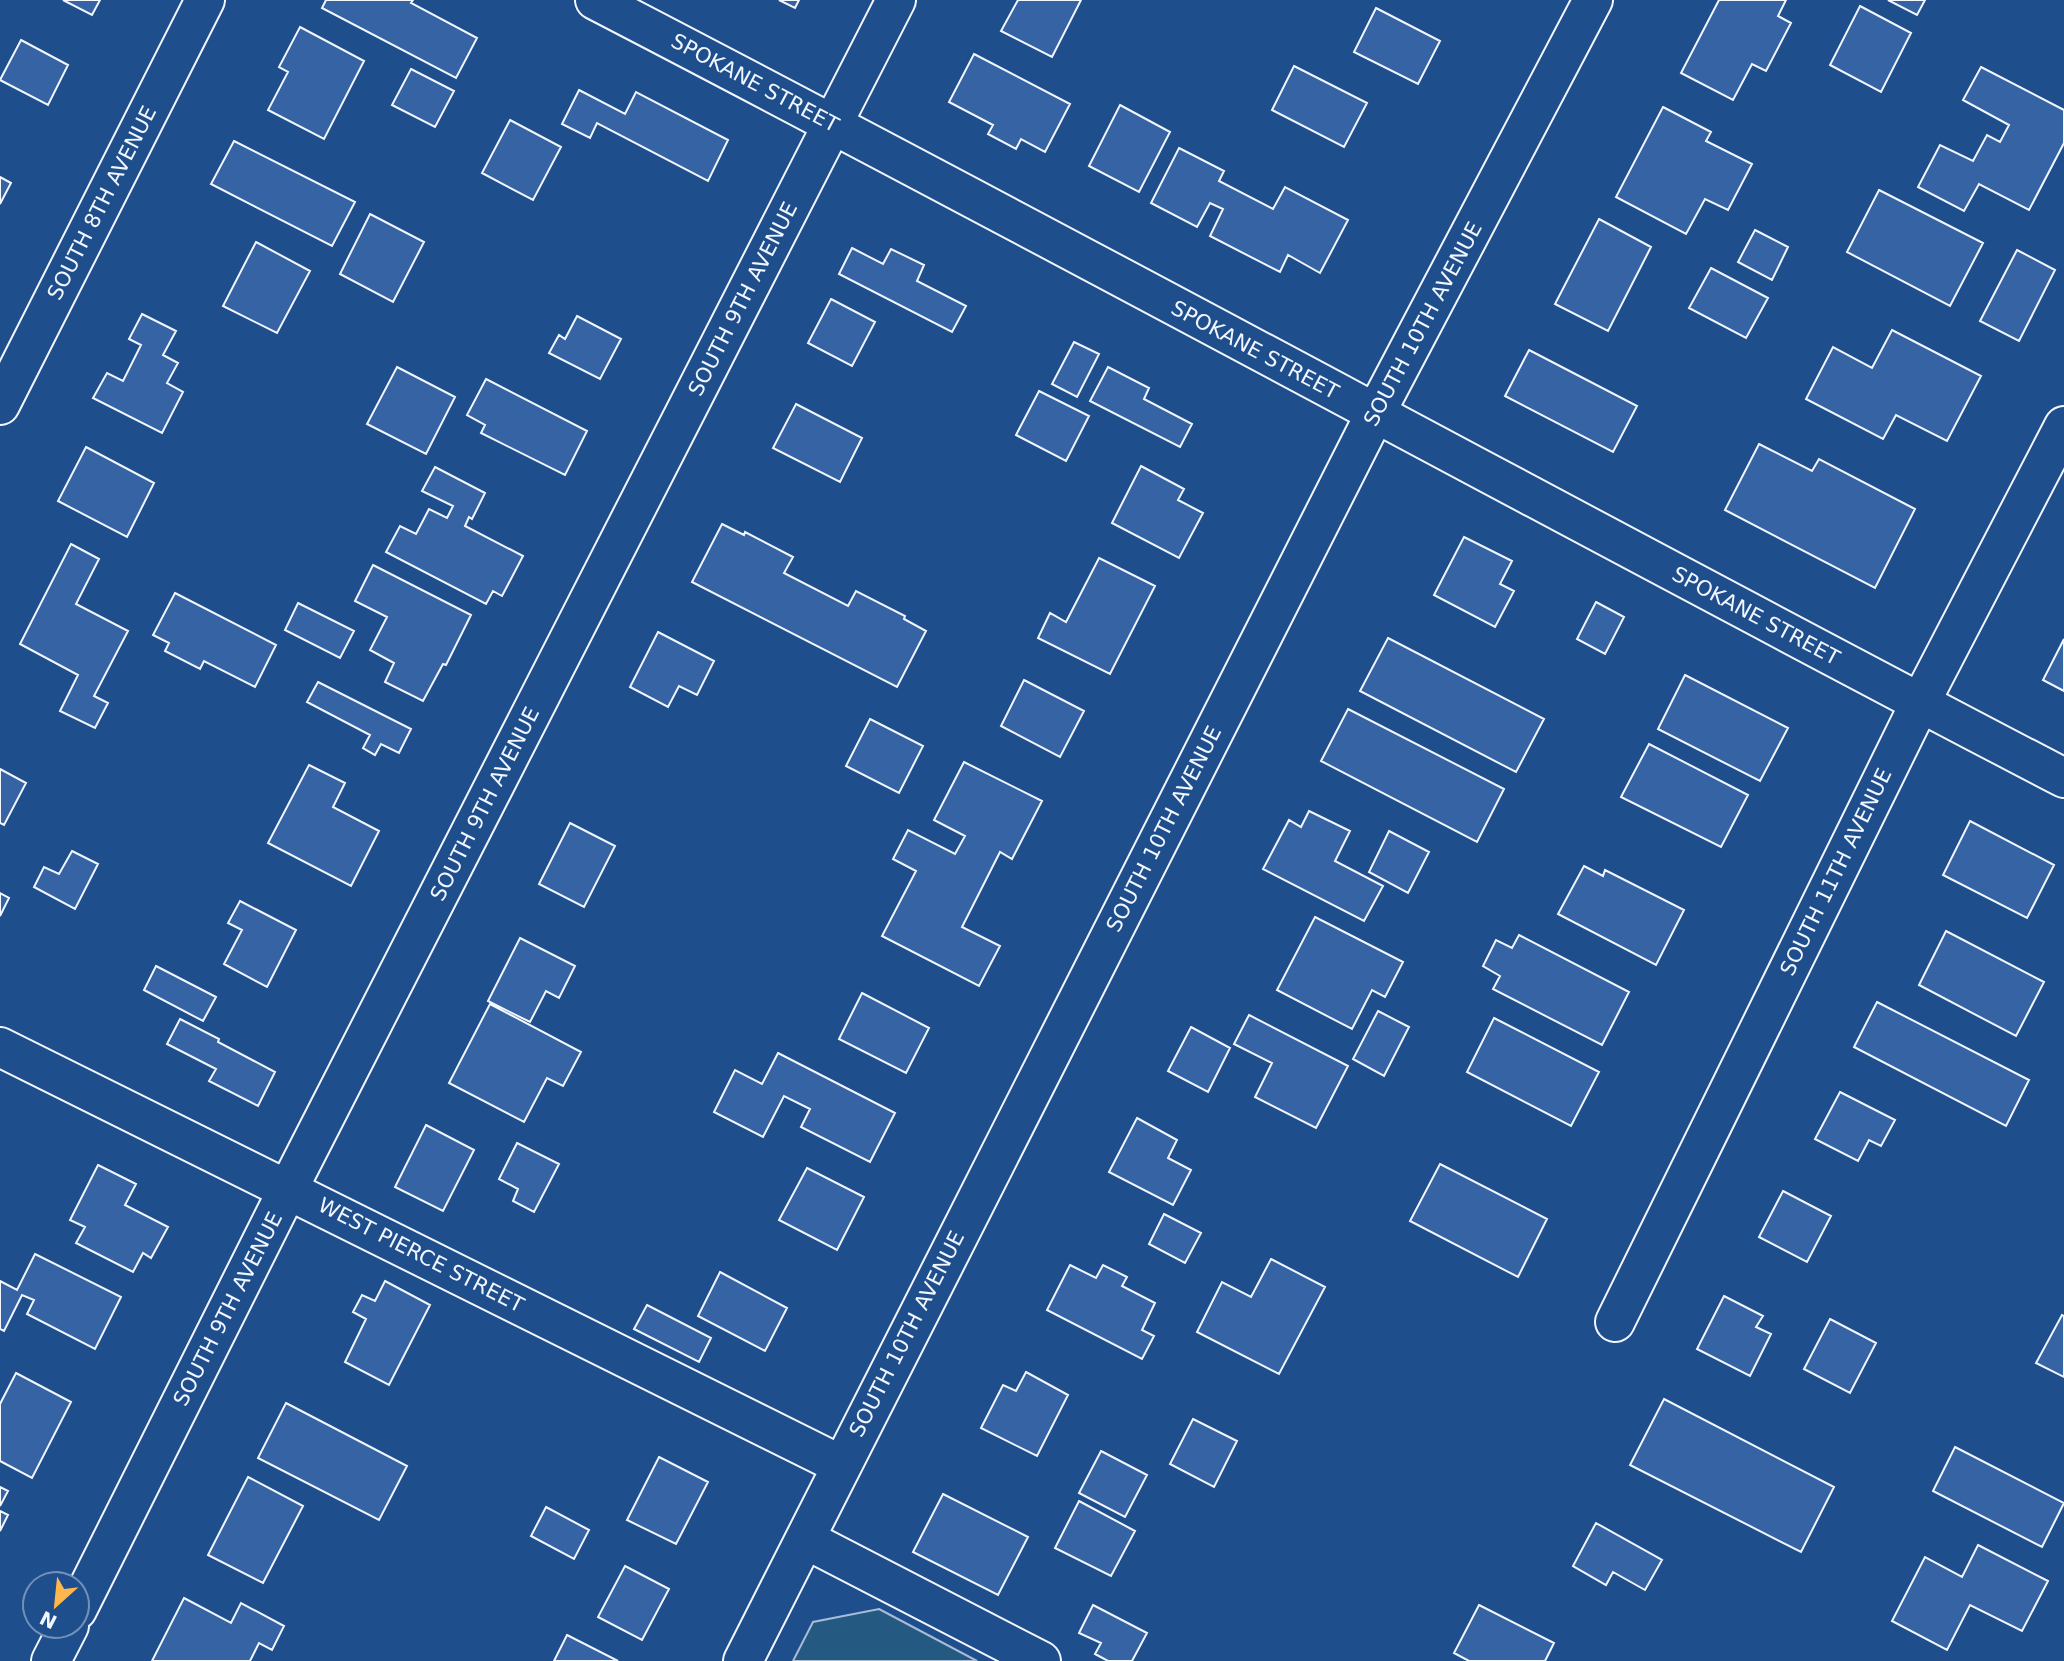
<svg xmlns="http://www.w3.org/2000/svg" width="2064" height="1661" font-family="'DejaVu Sans',sans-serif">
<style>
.green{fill:#245a82;stroke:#a8bbd7;stroke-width:2}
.building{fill:#3563a3;stroke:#f2f6ff;stroke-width:2}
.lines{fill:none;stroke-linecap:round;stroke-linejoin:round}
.minor-casing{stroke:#f2f6ff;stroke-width:42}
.minor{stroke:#1f4e8c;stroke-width:38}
.labels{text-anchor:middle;stroke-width:5;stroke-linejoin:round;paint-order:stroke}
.street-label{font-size:21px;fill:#f2f6ff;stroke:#1f4e8c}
</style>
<rect width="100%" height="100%" fill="#1f4e8c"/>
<path class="green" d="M879,1609l98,52h-184l20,-39z"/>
<path class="building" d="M63,0h37l-8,15z
M326,0h87l-2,3 66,35 -21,40 -134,-70z
M779,0h20l-4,8z
M1018,0h63l-29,57 -51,-26z
M1719,0h67l-8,16 13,7 -25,48 -14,-7 -19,36 -52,-27z
M1888,0h37l-8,15z
M1860,6l51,27 -30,59 -51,-27z
M1376,8l64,33 -22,43 -64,-32z
M300,27l64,34 -40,78 -56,-29 20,-38 -9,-5z
M21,40l47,25 -20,40 -48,-25z
M974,54l96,50 -25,48 -24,-13 -5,10 -28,-15 5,-9 -44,-23z
M1294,66l73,37 -23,44 -72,-37z
M1981,67l83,43v33l-35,67 -50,-26 -15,27 -46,-24 22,-42 33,16 14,-26 13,7 9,-17 -46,-25z
M411,69l43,22 -19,36 -43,-22z
M579,90l46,24 11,-22 92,48 -20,41 -111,-58 -7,15 -28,-14z
M1120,105l50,27 -31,60 -50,-26z
M1663,107l48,25 -5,9 46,23 -24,46 -23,-11 -19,35 -70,-37z
M510,120l51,27 -28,53 -51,-27z
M234,141l121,61 -23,44 -121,-62z
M1179,148l45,23 -5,10 54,28 12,-22 63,33 -28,53 -32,-18 -8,17 -70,-36 13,-27 -13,-6 -13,24 -46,-24z
M0,177l11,6 -11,21z
M1879,190l104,53 -33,63 -103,-54z
M370,214l54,28 -31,60 -53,-28z
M1599,219l52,28 -43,84 -53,-27z
M1755,230l33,17 -16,33 -34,-18z
M256,242l54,29 -33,62 -54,-27z
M852,248l31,16 8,-15 33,16 -7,16 49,25 -14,26 -113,-58z
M2017,250l38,20 -36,71 -39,-20z
M1711,268l57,30 -22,40 -57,-30z
M831,299l44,23 -23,44 -44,-23z
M142,314l34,17 -13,24 15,8 -11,20 16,9 -21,41 -69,-35 14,-25 16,8 18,-36 -12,-6z
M577,316l44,23 -21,40 -51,-26 10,-18 6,4z
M1892,330l89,46 -34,65 -51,-26 -13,24 -77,-40 27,-52 39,21z
M1074,342l25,12 -22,43 -25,-13z
M1529,350l108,56 -24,46 -108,-56z
M397,367l58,30 -29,57 -59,-30z
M1108,367l41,21 -5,11 48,25 -12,23 -90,-46z
M486,379l101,52 -22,44 -84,-42 4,-8 -18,-10z
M1039,391l50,25 -23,45 -50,-26z
M796,404l66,34 -22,44 -67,-34z
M1759,444l53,27 7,-12 96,50 -40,79 -150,-78z
M86,447l68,36 -27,54 -69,-36z
M1141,466l43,23 -6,11 25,13 -24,45 -67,-35z
M435,467l50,26 -13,26 -3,-2 -4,9 58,30 -21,40 -9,-5 -7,13 -100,-52 14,-26 16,8 13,-25 18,9 6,-12 -31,-15z
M722,524l22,11 1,-3 48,25 -9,16 64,33 8,-15 49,25 -1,3 22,12 -29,56 -205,-105z
M1464,537l48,24 -12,23 14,7 -19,36 -61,-32z
M71,544l28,15 -23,45 52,27 -34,65 14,7 -13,25 -35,-17 18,-36 -58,-31z
M1099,558l56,28 -45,88 -72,-36 12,-25 16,9z
M373,565l98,50 -25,50 -3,-1 -20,37 -38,-19 9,-19 -24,-13 17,-33 -32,-16z
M175,593l101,52 -21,42 -51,-26 -4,8 -35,-18 4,-8 -16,-8z
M1596,602l28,15 -19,37 -28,-15z
M298,603l56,28 -14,27 -55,-28z
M658,632l56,29 -17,34 -18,-9 -11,21 -38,-20z
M1388,638l156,81 -28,53 -156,-81z
M2064,639v52l-21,-11z
M1685,675l103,53 -28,53 -102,-52z
M1024,680l60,31 -24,46 -59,-31z
M318,682l93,47 -12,24 -18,-9 -6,11 -12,-7 7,-13 -63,-33z
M1348,709l156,80 -27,53 -156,-81z
M870,719l53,27 -24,47 -53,-27z
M1649,744l99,51 -27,52 -100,-50z
M964,762l78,39 -30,58 -12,-7 -38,75 38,19 -21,40 -97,-50 34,-65 -23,-12 15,-29 47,24 10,-18 -31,-16z
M309,765l36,18 -12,24 46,24 -28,55 -83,-43z
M0,769l26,14 -22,42 -4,-2z
M1309,811l41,20 -15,30 48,25 -19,35 -101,-52 26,-49 12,7z
M1970,821l84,44 -27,53 -84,-43z
M570,823l45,23 -31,61 -45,-23z
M1389,831l40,21 -21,41 -39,-21z
M72,851l26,13 -23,45 -41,-22 10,-20 15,7z
M1584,866l19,10 2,-6 79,40 -28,55 -98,-51z
M0,893l9,5 -9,18z
M240,901l56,29 -29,57 -43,-23 18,-34 -14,-7z
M1315,917l88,45 -18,35 -13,-7 -20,39 -75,-39z
M1946,931l98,51 -28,54 -97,-51z
M1519,935l110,57 -27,53 -109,-56 7,-13 -17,-10 13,-26 16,8z
M520,938l55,28 -16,32 -13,-7 -16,31 -42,-21z
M156,966l60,31 -13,24 -59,-31z
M862,993l67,35 -23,45 -67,-34z
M1877,1002l152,78 -23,46 -152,-79z
M490,1004l91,48 -18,34 -16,-8 -23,44 -75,-39z
M1378,1011l31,16 -25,49 -31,-17z
M1249,1015l99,51 -32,62 -61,-31 17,-34 -38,-19z
M1494,1018l105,54 -28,54 -104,-54z
M180,1019l39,20 -1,3 57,30 -17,34 -49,-25 7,-12 -49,-25z
M1191,1027l39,21 -22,44 -40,-21z
M778,1053l117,60 -25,49 -69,-35 9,-18 -26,-13 -21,41 -49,-25 21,-42 27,14z
M1840,1092l55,28 -14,26 -12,-6 -11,21 -43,-22z
M1137,1118l40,22 -9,18 23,12 -18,35 -64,-33z
M426,1125l48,25 -31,61 -48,-24z
M517,1143l42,21 -25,48 -21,-11 5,-12 -19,-10z
M1440,1164l107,55 -29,58 -108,-56z
M98,1165l38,19 -11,21 43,22 -17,31 -8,-5 -10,19 -57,-29 9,-16 -15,-7z
M807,1168l57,29 -27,53 -58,-30z
M1783,1191l48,25 -24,46 -48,-25z
M1164,1214l37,19 -16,30 -36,-19z
M35,1254l86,43 -26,52 -68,-35 7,-14 -12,-5 -18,36 -4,-2v-48l17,9z
M1271,1259l54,28 -46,87 -82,-42 25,-50 29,15z
M1070,1265l26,13 7,-13 24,12 -5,9 33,17 -13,27 12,6 -12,23 -95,-49z
M720,1272l67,36 -22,43 -67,-35z
M385,1281l45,24 -41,80 -44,-23 21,-43 -13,-7 9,-17 13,6z
M1724,1296l39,20 -7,11 15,7 -21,42 -53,-27z
M647,1305l64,33 -12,24 -65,-33z
M2062,1315l2,1v61l-28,-14z
M1830,1319l46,24 -26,50 -46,-24z
M1026,1372l42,23 -31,61 -56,-28 22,-43 13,6z
M16,1373l55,29 -39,76 -32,-17v-57z
M1664,1399l170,88 -33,65 -171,-87z
M286,1403l121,63 -28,54 -121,-62z
M1193,1419l44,22 -23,46 -44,-23z
M1955,1447l109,56 -22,44 -109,-56z
M1101,1451l46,24 -22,42 -46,-24z
M659,1457l49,25 -32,62 -49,-24z
M248,1477l55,29 -40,77 -55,-28z
M0,1487l8,4 -8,15z
M943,1494l85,43 -30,58 -85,-43z
M1079,1501l56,30 -24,45 -56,-28z
M546,1507l43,23 -15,29 -43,-23z
M0,1511l8,4 -8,16z
M1596,1523l66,37 -17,30 -32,-18 -7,13 -33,-19z
M1978,1545l70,36 -26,50 -52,-26 -23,45 -55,-29 33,-64 37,20z
M625,1566l44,23 -27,51 -44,-23z
M184,1598l47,25 10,-20 43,23 -12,24 -13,-7 -9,18h-98z
M1093,1605l54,28 -15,28h-24l-13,-7 6,-11 -22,-10z
M1479,1605l75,38 -9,18h-76l-15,-8z
M567,1635l51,26h-64z"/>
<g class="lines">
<g class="minor-casing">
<path id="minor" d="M595,0c492,255 978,522 1469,778
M0,405l205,-405
M0,1047l841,418
M1615,1322l305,-619 144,-277
M805,1539l236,122
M77,1610l211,-421 608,-1189
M51,1661l18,-35
M743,1661l632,-1247 218,-414"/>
</g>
<use href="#minor" class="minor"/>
</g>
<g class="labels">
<g class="street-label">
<text transform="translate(755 83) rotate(28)" y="7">SPOKANE STREET</text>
<text transform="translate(102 203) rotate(-63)" y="7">SOUTH 8TH AVENUE</text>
<text transform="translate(743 299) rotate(-63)" y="7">SOUTH 9TH AVENUE</text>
<text transform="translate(1423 324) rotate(-62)" y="7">SOUTH 10TH AVENUE</text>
<text transform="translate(1255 350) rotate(28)" y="7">SPOKANE STREET</text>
<text transform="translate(1756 616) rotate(28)" y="7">SPOKANE STREET</text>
<text transform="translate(485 804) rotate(-63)" y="7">SOUTH 9TH AVENUE</text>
<text transform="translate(1164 829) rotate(-63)" y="7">SOUTH 10TH AVENUE</text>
<text transform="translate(1836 872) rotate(-64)" y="7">SOUTH 11TH AVENUE</text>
<text transform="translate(421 1255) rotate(27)" y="7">WEST PIERCE STREET</text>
<text transform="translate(228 1309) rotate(-63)" y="7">SOUTH 9TH AVENUE</text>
<text transform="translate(907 1334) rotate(-63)" y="7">SOUTH 10TH AVENUE</text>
</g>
</g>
<g transform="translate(56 1605) rotate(207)"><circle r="33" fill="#1f4e8c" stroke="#7391ba" stroke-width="2"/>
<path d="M0-5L12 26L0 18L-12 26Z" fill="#ffb74d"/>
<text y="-10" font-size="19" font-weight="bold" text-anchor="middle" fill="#f2f6ff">N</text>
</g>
</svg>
